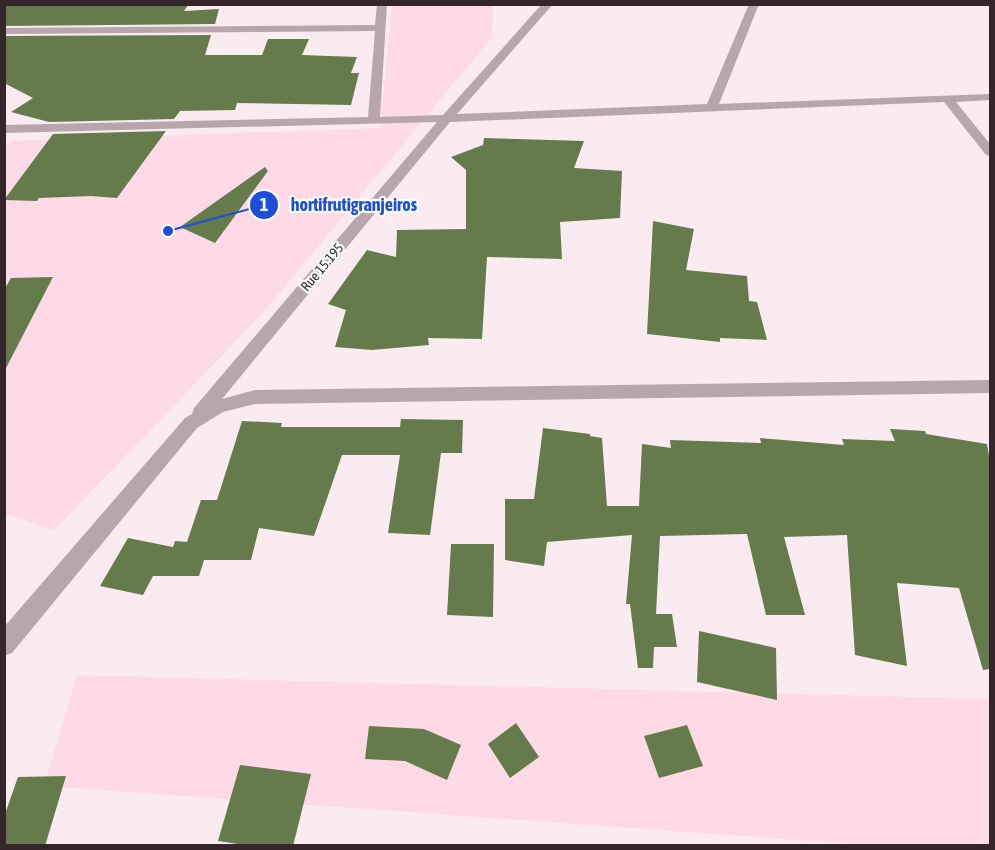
<svg xmlns="http://www.w3.org/2000/svg" width="995" height="850" font-family="'Asap Condensed',sans-serif">
<style>
.built{fill:#fedae7}
.building{fill:#657b4c}
.lines{fill:none;stroke-linecap:round;stroke-linejoin:round}
.street{fill:#b7a7ac;fill-rule:evenodd}
.labels{text-anchor:middle;stroke-width:4.5;stroke-linejoin:round;paint-order:stroke}
.far-street-label{font-size:14px;fill:#34262b;stroke:#fff}
.leader{fill:none;stroke:#1d4ed8;stroke-width:2}
.callout-dot{fill:#1d4ed8;stroke:#fff;stroke-width:2}
.mark-label{font-size:18px;text-anchor:middle;font-weight:bold;fill:#fff}
.callout-label{font-size:18px;text-anchor:middle;font-weight:bold;fill:#1d4ed8;stroke:#fff;stroke-width:4.5;stroke-linejoin:round;paint-order:stroke}
</style>
<rect width="100%" height="100%" fill="#faebf0"/>
<path class="built" d="M392,5h101l-1,32 -230,277 -208,216 -49,-16 -1,-366 7,-7 369,-13z
M77,675l913,24v146h-122l-824,-59z"/>
<path class="building" d="M4,4h185l-5,7 35,-2 -4,15 -211,2z
M211,35l-6,20h57l6,-16h41l-7,16 55,2 -6,16h8l-8,32 -114,-2 -2,7 -55,1 -6,8 -125,3 -38,-10 22,-14 -29,-15v-47z
M166,131l-49,67 -26,-2 -52,2 -2,3 -33,-1 49,-66z
M484,138l100,3 -10,27 48,3 -2,47 -60,4 2,37 -75,-2 -5,82 -54,-1 1,7 -57,5 -37,-3 11,-37 -18,-6 39,-54 29,7 1,-27 69,-1v-59l-15,-13 32,-12z
M265,167l3,4 -53,72 -35,-16z
M653,221l41,8 -8,41 61,6 2,25 8,1 10,38 -47,-2v4l-73,-8z
M53,277l-49,95v-82l7,-12z
M401,419l62,1 -1,33h-21l-11,82 -42,-2 12,-78h-58l-28,81 -55,-8 -8,32h-47l-5,16h-46l-10,19 -43,-9 28,-48 45,9 2,-6 12,1 14,-42h16l25,-79 40,2 -1,4h119z
M543,428l47,6v2l12,2 5,68h32l3,-62 29,4 -1,-8 91,3 -1,-5 84,7 -2,-6 53,2 -5,-12 35,2 1,3 61,10 3,18v207l-7,1 -24,-82 -62,-5 10,83 -52,-11 -8,-120 -63,2 21,78h-39l-19,-81 -87,2 -4,78h16l5,33h-23l-1,21h-15l-8,-64h-4l6,-69 -85,7 -3,24 -39,-6v-61h29z
M451,544h43l-1,73 -46,-2z
M699,631l77,17 1,52 -80,-18z
M516,723l23,34 -29,21 -22,-34z
M687,725l16,41 -44,12 -15,-42z
M369,726l55,3 37,16 -14,35 -42,-19 -40,-2z
M240,765l71,9 -18,72h-42l-33,-5z
M66,776l-21,70h-41v-29l14,-40z"/>
<g class="lines">
<path class="street" d="M377,4h10l-7,113 63,-2 99,-111h11l-96,110 250,-10 42,-100h10l-40,100 271,-10v6l-34,2 34,42v12l-4,-1 -42,-53 -494,20 -228,277 33,-9 735,-10v13l-735,11 -32,8 -26,16 -185,225 -8,3v-29l181,-209 7,-4 2,-6 243,-286 -433,11v-8l364,-8 7,-86 -371,3v-6l371,-3z"/>
</g>
<g class="labels">
<g class="far-street-label">
<text transform="translate(322 267) rotate(-50)" y="5">Rue 15.195</text>
</g>
</g>
<path class="leader" d="M168 231L264 205"/>
<g class="callout-dot">
<circle cx="168" cy="231" r="6"/>
<circle cx="264" cy="205" r="15"/>
</g>
<g class="mark-label">
<text x="264" y="211">1</text>
</g>
<g class="callout-label">
<text x="354" y="211">hortifrutigranjeiros</text>
</g>
<rect width="995" height="850" fill="none" stroke="#34262b" stroke-width="12"/>
</svg>
